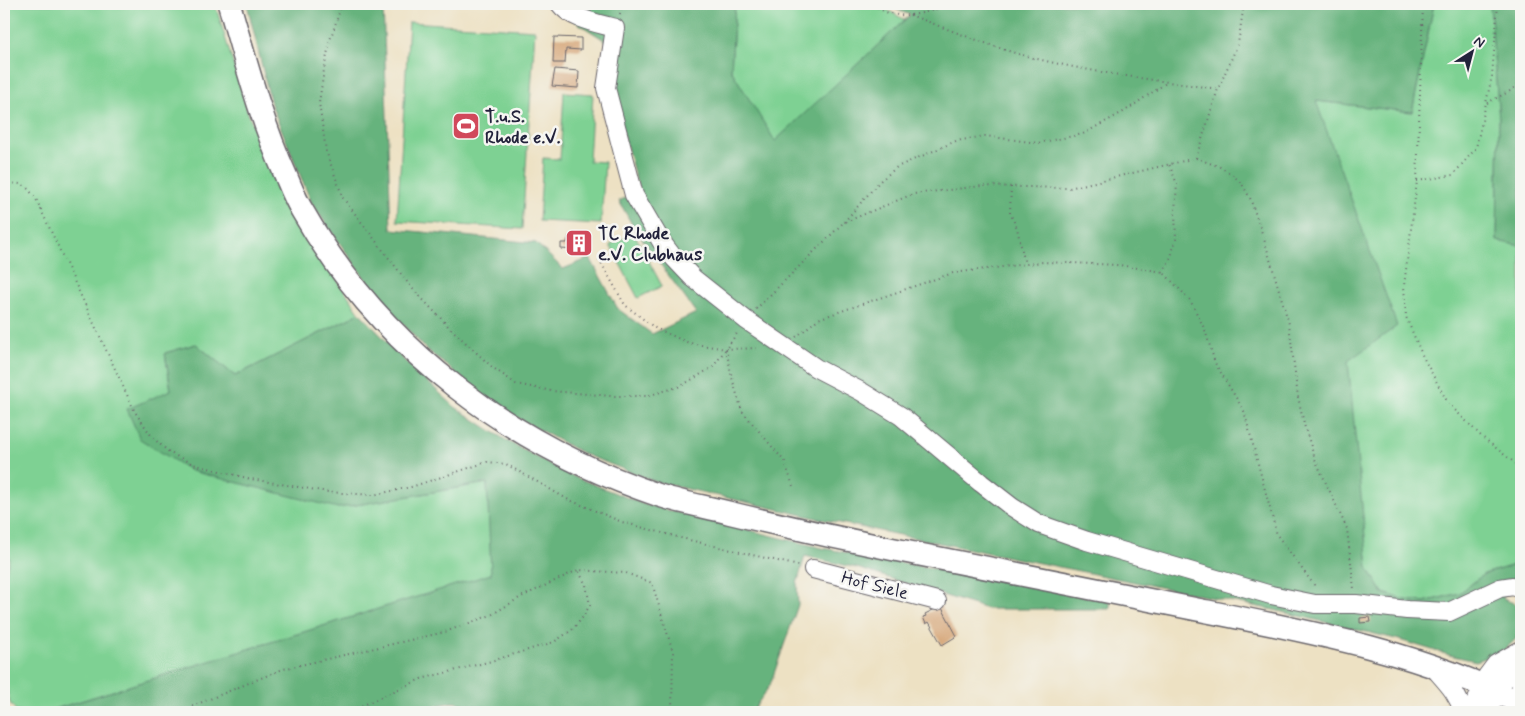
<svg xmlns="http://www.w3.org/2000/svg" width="1525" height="716" font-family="Mynerve,sans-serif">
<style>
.green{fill:#7ed193;stroke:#507a67}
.forest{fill:#66b37d;stroke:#446a5c}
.building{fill:#d8ab80}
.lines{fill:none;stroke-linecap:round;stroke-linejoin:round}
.minor-casing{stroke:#69656b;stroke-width:20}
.major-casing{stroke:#69656b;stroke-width:25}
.path{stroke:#69656b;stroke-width:2;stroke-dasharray:1 4;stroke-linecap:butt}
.minor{stroke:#fff;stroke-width:18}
.major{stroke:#fff;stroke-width:22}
.labels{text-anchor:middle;stroke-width:5;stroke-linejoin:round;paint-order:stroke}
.poi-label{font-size:18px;font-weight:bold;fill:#22223b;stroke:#f6f6f2;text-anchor:start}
.street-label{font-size:18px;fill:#22223b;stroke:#f6f6f2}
</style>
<rect width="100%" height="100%" fill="#f6f6f2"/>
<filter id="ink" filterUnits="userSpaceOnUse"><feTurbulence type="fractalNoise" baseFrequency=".02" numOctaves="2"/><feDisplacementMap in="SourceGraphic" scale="10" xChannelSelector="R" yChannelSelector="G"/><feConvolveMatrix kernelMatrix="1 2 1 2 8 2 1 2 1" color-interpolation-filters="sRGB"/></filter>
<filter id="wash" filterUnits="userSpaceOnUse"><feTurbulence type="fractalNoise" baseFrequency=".0096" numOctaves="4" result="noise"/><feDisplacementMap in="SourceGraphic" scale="20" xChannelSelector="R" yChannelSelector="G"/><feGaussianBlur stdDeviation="1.12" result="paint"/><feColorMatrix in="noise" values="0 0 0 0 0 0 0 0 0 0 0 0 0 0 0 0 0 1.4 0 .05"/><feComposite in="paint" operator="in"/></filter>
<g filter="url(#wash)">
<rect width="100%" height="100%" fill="#ede1c3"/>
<path class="green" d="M4,4h211l34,112 46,102 65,95 -125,63 -39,-32 -31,9 6,37 167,118 149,-25 5,91 -447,138h-28l-7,-9 -6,-24v-97l5,-23 -5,-28z
M735,4h142l28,16 -130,122 -44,-72z
M1434,4h56l9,115 -2,121 24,6v317l-37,11 -24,19 -36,9 -19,-2 -22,-7 -15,-25 -21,-207 -32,-260 97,11z
M409,22l126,8 -13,199 -125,-8z
M564,92l29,2 -4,67 16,1 -4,62 -62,-3 4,-63 17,1z
M634,233l28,53 -24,12 -28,-53z"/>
<path class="forest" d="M247,4h136l8,225 145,14 27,26 27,-11 28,51 34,25 44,-21 -62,-85 -15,-27 20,-10 -28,-103 6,-40 -69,-44h-6h193l-4,66 44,71 135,-126 -28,-11h552l-22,108 -96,-11 81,225 -49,35 20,207 15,25 22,7 19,2 36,-9 24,-19 37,-11v19h-13l-5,17 13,5 5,13v6l-5,16 -15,14 -25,8 -27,-6 -53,-16 -122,-29 -449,-90 -168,-38 -71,-27 -63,-34 -43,-28 -54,-44 -45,-48 -69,-97 -41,-100z
M1490,4h31v242l-24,-5 2,-122z
M360,313l44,47 51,47 52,34 63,34 73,29 179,44 288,53v8h-123l-130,-41 -52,-12 -8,28 1,21 -28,80 -18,27h-250l-12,-4 -37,-6 -46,10h-362l446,-138 -4,-91 -149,25 -147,-37 -51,-32 -13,-30 44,-19 -6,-37 31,-9 39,32z"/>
<g id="blocks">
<path class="building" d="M554,37l27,1v12l-15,-1 -1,14h-12z
M555,69l24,2 -1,17 -26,-2z
M578,235l13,1 -1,15 -29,-2v-6h6l2,-7 8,1z
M941,606l16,30 -15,9 -13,-23 -3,2 -3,-7 3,-1 -1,-2z
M1370,617l1,5 -11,1v-5z"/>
</g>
</g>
<g filter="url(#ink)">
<use href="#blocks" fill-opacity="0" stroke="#69656b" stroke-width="1"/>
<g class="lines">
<g class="minor-casing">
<path id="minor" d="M560,4c11,15 37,19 55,24l-9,60 28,107 27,46 13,17 19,20 53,42 70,48 46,24 39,24 80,67 31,24 27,17 48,17 184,54 44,9h41l51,6 42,2 51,-24 13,-2 8,3
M813,569l124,32
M1519,654l-1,16 3,17
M1434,668c12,14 24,25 29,44
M1472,712l15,-36 9,-12 25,-14
M1487,712l32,-61"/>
</g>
<g class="major-casing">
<path id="major" d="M229,4c17,58 32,117 57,172 5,12 10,25 17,36 79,138 209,234 358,284 22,7 46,11 69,17 54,13 108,25 162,36 101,20 202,40 303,60 107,21 231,44 326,95"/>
</g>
<path class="path" d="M342,4l-12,36 -6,30 -5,33 7,48 17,47 68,89 39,41 42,39 24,17 36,7 59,5h36l34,-10 32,-19 25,-35
M874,4c20,20 53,9 76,0
M1423,4l-6,177 -13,105 2,31 17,40 25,46 33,33 40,32
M620,14l2,-10
M910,15c35,13 70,27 105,38 66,19 135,26 203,36
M1487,103l23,-12 11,-9
M1196,158l22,-69 20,-45 6,-40
M1417,181l36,-6 23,-27 16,-72 6,-72
M4,186c17,-6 22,-1 32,13l99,213 18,26 17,15 23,11 58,15 77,13 45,3 38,-8 76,-25 19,2 61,35 55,23 59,16 118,28
M1011,187l-1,26 7,15 8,36
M844,222l36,-41 17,-14 59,-26 29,-5 53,7 45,-9 42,-23 41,-28
M599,259l26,46 30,23 34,15 37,6 34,-1
M1163,272l8,-15 5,-18 -1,-28 2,-27 -8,-20
M756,309l87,-86 70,-29 69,-8 87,2 127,-30 24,9 13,8 9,9 8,14 14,41 25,85 9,73 7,31 10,31 32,70 7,60
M796,337l22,-18 135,-46 90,-11 76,3 44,7 27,28 15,30 10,33 29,48 33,124 37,50v4
M726,349l6,29 10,33 43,51 9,27
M178,712l105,-43 162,-37 46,-17 30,-18 57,-27 48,3 26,10 21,69 -1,60
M348,712l73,-33 67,-17 66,-20 18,-12 11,-13 7,-12 -4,-20 -8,-15"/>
<use href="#minor" class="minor"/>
<use href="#major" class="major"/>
</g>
</g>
<defs>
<g id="stadium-square" transform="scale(1.4375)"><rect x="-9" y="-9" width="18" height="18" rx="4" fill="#d1495b" stroke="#f6f6f2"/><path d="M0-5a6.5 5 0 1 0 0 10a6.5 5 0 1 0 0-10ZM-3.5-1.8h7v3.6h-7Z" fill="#fff"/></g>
<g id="building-square" transform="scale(1.4375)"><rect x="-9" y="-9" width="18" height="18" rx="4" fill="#d1495b" stroke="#f6f6f2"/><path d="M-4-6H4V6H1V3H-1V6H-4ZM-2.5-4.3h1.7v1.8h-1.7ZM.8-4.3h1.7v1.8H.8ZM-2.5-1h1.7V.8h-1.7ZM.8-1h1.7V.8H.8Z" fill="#fff"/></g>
</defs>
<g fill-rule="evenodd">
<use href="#stadium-square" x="466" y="126"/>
<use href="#building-square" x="579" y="243"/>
</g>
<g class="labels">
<g class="poi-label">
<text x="485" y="122">T.u.S.<tspan x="485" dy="21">Rhode e.V.</tspan></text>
<text x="598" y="239">TC Rhode<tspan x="598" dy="21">e.V. Clubhaus</tspan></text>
</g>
<g class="street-label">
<text transform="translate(875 585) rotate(14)" y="6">Hof Siele</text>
</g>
</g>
<rect width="1525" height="716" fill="none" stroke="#f6f6f2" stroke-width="20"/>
<g transform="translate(1472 52) rotate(36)" stroke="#f6f6f2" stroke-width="4" paint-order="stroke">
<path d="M0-4L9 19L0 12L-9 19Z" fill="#22223b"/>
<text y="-8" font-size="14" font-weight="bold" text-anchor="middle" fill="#22223b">N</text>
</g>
</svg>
